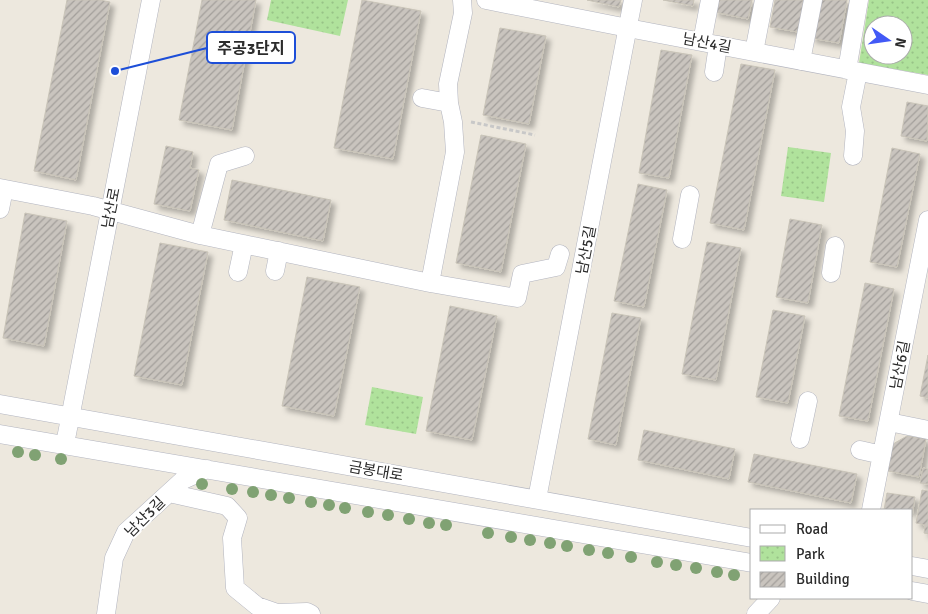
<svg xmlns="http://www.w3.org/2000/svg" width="928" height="614" font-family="Signika,'Noto Sans KR',sans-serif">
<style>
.park{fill:url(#park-dots);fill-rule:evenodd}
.building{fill:url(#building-hatch);stroke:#c9c4b8;filter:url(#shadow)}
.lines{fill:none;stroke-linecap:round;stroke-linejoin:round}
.minor-casing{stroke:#b2b4bf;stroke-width:19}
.path{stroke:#c8c8c8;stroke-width:3;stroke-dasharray:4 2.5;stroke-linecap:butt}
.minor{stroke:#fff;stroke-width:18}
.tree{fill:#80a273}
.labels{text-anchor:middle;stroke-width:4;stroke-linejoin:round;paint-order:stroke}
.street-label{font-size:15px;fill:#2c2c2c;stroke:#fff}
.leader{fill:none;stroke:#1d4ed8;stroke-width:2}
.callout-dot{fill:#1d4ed8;stroke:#fff;stroke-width:2}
.callout{fill:#fff;stroke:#1d4ed8;stroke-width:2}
.callout-label{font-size:16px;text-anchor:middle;font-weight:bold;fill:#2c2c2c}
</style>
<defs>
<pattern id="park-dots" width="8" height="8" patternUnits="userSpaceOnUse" patternTransform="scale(1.25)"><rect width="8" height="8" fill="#b0e29c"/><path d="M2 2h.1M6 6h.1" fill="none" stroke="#98c287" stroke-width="1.8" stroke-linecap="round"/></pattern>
<pattern id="building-hatch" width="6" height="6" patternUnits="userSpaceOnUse" patternTransform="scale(1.25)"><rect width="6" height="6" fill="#c9c4be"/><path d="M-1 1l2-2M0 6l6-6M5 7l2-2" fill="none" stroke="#a39f9b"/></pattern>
<filter id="shadow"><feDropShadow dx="4.5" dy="4.5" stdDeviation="2.5" flood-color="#0004"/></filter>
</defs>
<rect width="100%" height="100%" fill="#ede8de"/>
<path class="park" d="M271,0h77l-8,36 -73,-16z
M869,0h59v75l-69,-12zM873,25h30v30h-30z
M788,147l43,6 -7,49 -43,-6z
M372,387l51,10 -7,37 -51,-9z"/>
<path class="building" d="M67,0h33l10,2 -34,178 -42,-9z
M202,0h54l-24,130 -53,-10z
M362,0l59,11 -28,148 -59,-11z
M587,0h34l-2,7z
M663,0h31l-1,6z
M717,0h35l-4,19 -34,-7z
M775,0h29l-6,32 -28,-5z
M819,0h28l-8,43 -28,-5z
M500,28l46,8 -17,88 -46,-9z
M661,50l31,5 -23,123 -30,-5z
M741,64l34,6 -31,160 -34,-7z
M907,102l21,4 -1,35 -26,-5z
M481,135l45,9 -25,128 -45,-9z
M166,146l27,6 -3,16 9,2 -9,41 -36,-7z
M892,148l28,6 -23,113 -27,-5z
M232,180l99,20 -8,41 -99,-21z
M638,184l29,6 -23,117 -30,-6z
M25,213l42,8 -23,125 -41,-8z
M790,219l32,6 -14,78 -32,-6z
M707,242l34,6 -25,132 -34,-6z
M160,243l48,9 -26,133 -48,-9z
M307,277l53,10 -26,129 -52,-10z
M865,283l29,6 -26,132 -29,-5z
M450,306l47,10 -25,124 -46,-9z
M773,310l32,6 -17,87 -32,-6z
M612,313l29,5 -25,127 -28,-6z
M928,355v43l-8,-2z
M644,430l91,19 -6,30 -91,-19z
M907,436l19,3 -7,38 -31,-6 5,-27z
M754,454l103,20 -6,29 -103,-21z
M923,468l5,1v15l-8,-1z
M922,490l6,1v43l-4,-1 1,-8 -9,-2z
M887,493l28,4 -3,20v-7h-28z"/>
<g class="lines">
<g class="minor-casing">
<path id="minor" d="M486,0l142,28 300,57
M702,42l8,-42
M754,52l10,-52
M801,61l12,-61
M847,70l12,-70
M714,72l4,-27
M422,98l27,5
M853,156l2,-25 -4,-24 7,-35
M0,188l93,18 107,29 19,-71 26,-8
M0,209l4,-20
M200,235l230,48 87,15 5,-24 34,-7 4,-13
M682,239l8,-44
M275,271l4,-20
M238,272l6,-28
M831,273l4,-27
M430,283l25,-131 -2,-30 -4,-19 -1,-19 15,-71 -1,-13
M0,404l752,134
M889,422l39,8
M0,434l752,129
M800,439l8,-38
M65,444l86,-444
M860,450l22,5
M169,493l58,13 11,12 -6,20 3,50 22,18 20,7 30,-1 4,2
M537,499l96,-499
M871,510l57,-290
M912,566l16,3
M912,591l16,3
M106,614l8,-56 12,-26 57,-52 24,-11
M756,614l15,-16"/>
</g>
<path class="path" d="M471,122l64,13"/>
<use href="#minor" class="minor"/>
</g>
<g class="tree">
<circle cx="18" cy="452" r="6"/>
<circle cx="35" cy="455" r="6"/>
<circle cx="61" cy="459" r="6"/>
<circle cx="202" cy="484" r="6"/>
<circle cx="232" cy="489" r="6"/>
<circle cx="253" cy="492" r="6"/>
<circle cx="271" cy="495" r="6"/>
<circle cx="289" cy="498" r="6"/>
<circle cx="311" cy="502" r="6"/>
<circle cx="329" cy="505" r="6"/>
<circle cx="345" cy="508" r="6"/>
<circle cx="368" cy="512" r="6"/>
<circle cx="388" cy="515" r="6"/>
<circle cx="409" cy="519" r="6"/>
<circle cx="429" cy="523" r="6"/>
<circle cx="446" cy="525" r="6"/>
<circle cx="488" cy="533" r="6"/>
<circle cx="511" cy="537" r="6"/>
<circle cx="530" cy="540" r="6"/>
<circle cx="550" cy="543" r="6"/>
<circle cx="567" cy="546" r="6"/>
<circle cx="589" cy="550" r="6"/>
<circle cx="608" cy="553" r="6"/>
<circle cx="631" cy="557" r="6"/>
<circle cx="657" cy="562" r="6"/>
<circle cx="676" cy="565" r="6"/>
<circle cx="696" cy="568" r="6"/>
<circle cx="717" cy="572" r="6"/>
<circle cx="734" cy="575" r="6"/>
</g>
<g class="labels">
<g class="street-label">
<text transform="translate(707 43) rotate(11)" y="5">남산4길</text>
<text transform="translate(111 208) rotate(-79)" y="5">남산로</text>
<text transform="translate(586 250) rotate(-79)" y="5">남산5길</text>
<text transform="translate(900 365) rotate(-79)" y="5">남산6길</text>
<text transform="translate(376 471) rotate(10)" y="5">금봉대로</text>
<text transform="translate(145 517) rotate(-45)" y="5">남산3길</text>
</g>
</g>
<path class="leader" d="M115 71L207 48"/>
<circle class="callout-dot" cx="115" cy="71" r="5"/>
<rect class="callout" x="207" y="32" width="88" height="31" rx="5"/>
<g class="callout-label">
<text x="251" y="54">주공3단지</text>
</g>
<rect x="750" y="509" width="162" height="90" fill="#ffffff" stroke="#ababab"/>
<rect x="760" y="525" width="25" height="8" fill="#ffffff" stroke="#ababab"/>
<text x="796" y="534" font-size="15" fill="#2c2c2c">Road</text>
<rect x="760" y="546" width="25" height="15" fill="url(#park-dots)" stroke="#ababab"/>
<text x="796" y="559" font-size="15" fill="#2c2c2c">Park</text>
<rect x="760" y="572" width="25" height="15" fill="url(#building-hatch)" stroke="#ababab"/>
<text x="796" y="584" font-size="15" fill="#2c2c2c">Building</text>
<g transform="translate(888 40) rotate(103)"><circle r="24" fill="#ffffff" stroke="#ababab"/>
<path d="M0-4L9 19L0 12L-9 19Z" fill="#4259f6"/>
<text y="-8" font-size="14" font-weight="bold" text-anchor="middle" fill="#2c2c2c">N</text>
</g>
</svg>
